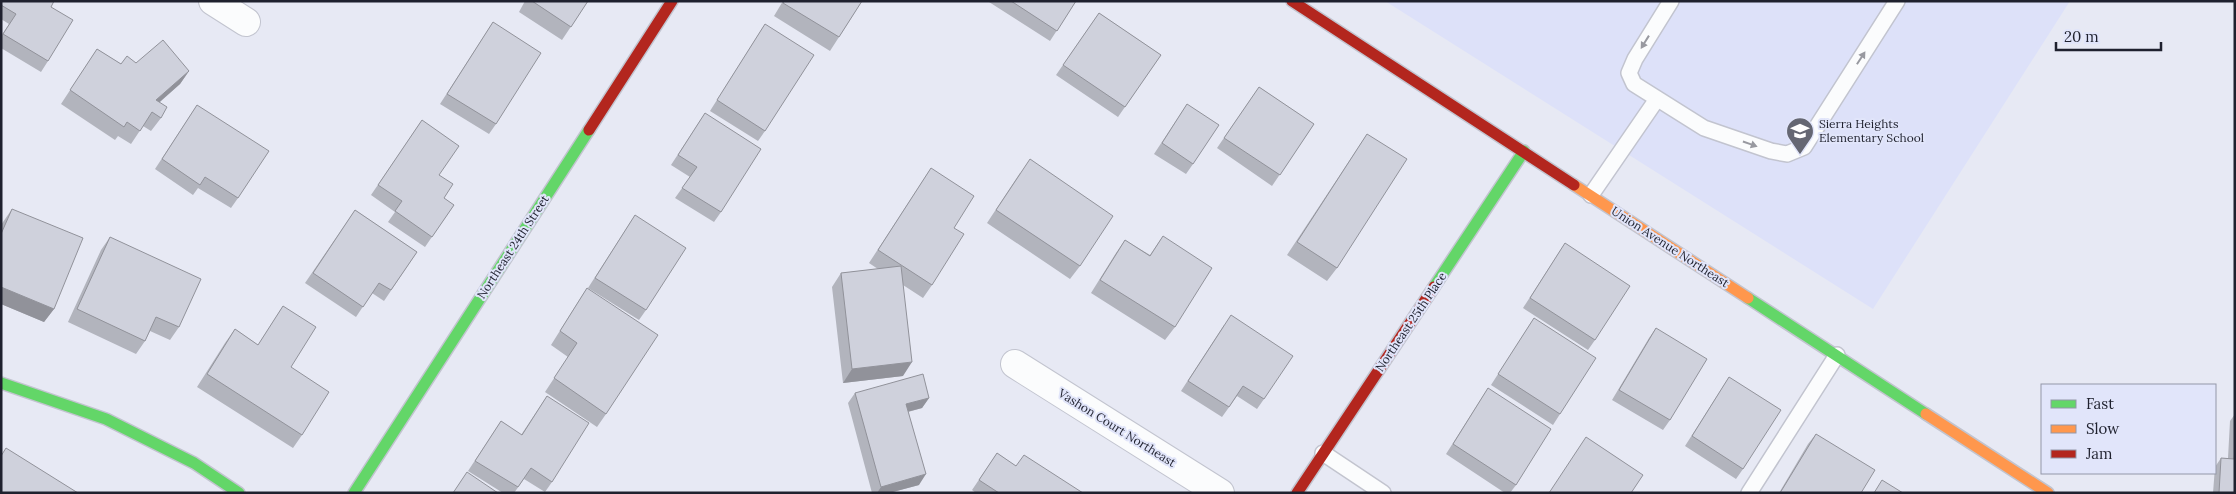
<svg xmlns="http://www.w3.org/2000/svg" width="2236" height="494" font-family="Lora,serif">
<style>
.built{fill:#dde1f9}
.lines{fill:none;stroke-linecap:round;stroke-linejoin:round}
.lane-casing{stroke:#c2c4cf;stroke-width:18}
.street-casing{stroke:#c2c4cf;stroke-width:30}
.fast-casing{stroke:#c2c4cf;stroke-width:14}
.slow-casing{stroke:#c2c4cf;stroke-width:14}
.jam-casing{stroke:#c2c4cf;stroke-width:14}
.lane{stroke:#fbfcfd;stroke-width:15}
.street{stroke:#fbfcfd;stroke-width:28}
.fast{stroke:#63d668;stroke-width:11}
.slow{stroke:#ff974d;stroke-width:11}
.jam{stroke:#b3261e;stroke-width:11}
.wall{fill:#b2b4bd}
.shaded-wall{fill:#91929a}
.building{fill:#cfd1dc;stroke:#91929a}
.oneway{fill:#9899a0}
.labels{text-anchor:middle;stroke-width:4;stroke-linejoin:round;paint-order:stroke}
.poi-label{font-size:12px;fill:#1f212e;stroke:#e1e5fa;text-anchor:start}
.street-label{font-size:12px;fill:#1f212e;stroke:#e1e5fa}
</style>
<rect width="100%" height="100%" fill="#e7e9f4"/>
<path class="built" d="M1385,1h685l-197,308z"/>
<g class="lines">
<g class="lane-casing">
<path id="lane" d="M1671,1l-36,58 -6,14 5,11 70,44 67,23 16,3 17,-7 93,-146
M1591,195l66,-96
M1323,453l60,40
M1749,493l88,-138"/>
</g>
<g class="street-casing">
<path id="street" d="M213,1l33,21
M1015,364l205,129"/>
</g>
<g class="fast-casing">
<path id="fast" d="M1434,287l90,-136
M1748,298l178,116
M1,383l105,36 88,44 45,30
M354,493l235,-363"/>
</g>
<g class="slow-casing">
<path id="slow" d="M1574,185l174,113
M1926,414l122,79"/>
</g>
<g class="jam-casing">
<path id="jam" d="M1292,1l282,184
M589,130l83,-129
M1297,493l137,-206"/>
</g>
<use href="#lane" class="lane"/>
<use href="#street" class="street"/>
<use href="#fast" class="fast"/>
<use href="#slow" class="slow"/>
<use href="#jam" class="jam"/>
</g>
<path class="wall" d="M1,1l50,6 -3,54 -7,11 -40,-24v-12l8,-12 -8,-5z
M525,1h63l-26,39 -43,-28z
M783,1h79l-23,36 -9,14 -56,-35z
M989,1h87l-26,40 -61,-39z
M1099,13l62,42 -43,62 -62,-42z
M493,22l3,102 -7,10 -49,-30z
M765,24v107l-7,10 -48,-30z
M97,49l24,15 15,-1 53,8 -9,13 -20,18 1,16 -10,13 -8,-5 -12,18 -13,-8 -3,4 -54,-36z
M1259,87l55,37 -42,62 -55,-38z
M1187,104l6,60 -7,10 -32,-20z
M197,105l41,93 -7,10 -33,-20 -5,7 -38,-26z
M705,113l16,99 -7,10 -39,-24 15,-21 -19,-12z
M422,120l17,55 5,23 10,7 -29,42 -37,-25 7,-10 -24,-17z
M1367,134l-30,134 -10,13 -40,-26z
M931,168l23,60 -22,57 -9,13 -20,-13v91l-60,7 -11,-96 9,-14 37,-4 -9,-6z
M1020,173l60,93 -10,13 -83,-56z
M12,209l42,100 -10,13 -43,-18v-79l2,-3z
M355,210l62,42 -33,49 -12,-8 -16,24 -51,-34z
M635,215l11,95 -7,10 -51,-32z
M1163,236l12,91 -10,13 -74,-47 25,-40 9,-13 25,15z
M110,237l69,90 -9,13 -20,-9 -5,10 -9,13 -68,-32 33,-72z
M1565,243l30,97 -7,10 -65,-42z
M587,288l19,126 -9,13 -52,-35 23,-35 -17,-12 27,-43z
M283,306l8,61 11,68 -9,13 -96,-61 28,-44 10,-14 23,16z
M1534,318l26,96 -7,11 -62,-40z
M1224,325l40,74 -7,10 -20,-13 -15,21 -41,-26z
M1656,328l14,92 -7,10 -51,-30 37,-62z
M1729,377l14,92 -7,10 -51,-33z
M1488,388l28,97 -6,8h-5l-59,-39z
M855,393l74,5 -7,10 -14,4 11,73 -30,8h-17l-24,-90z
M547,396l5,86 -7,10 -21,-13 -10,14h-11l-35,-22 33,-50 20,14z
M2235,414v79h-22l2,-26 6,-9h7l2,-37z
M1816,434l45,59h-82l29,-49z
M997,453l19,13 67,27h-107l-4,-3z"/>
<path class="shaded-wall" d="M189,71l-9,13 -33,29 9,-13z
M1,287l53,22 -10,13 -43,-18z
M912,362l-9,14 -60,7 9,-14z
M929,398l-7,10 -23,6 7,-10z
M926,474l-7,11 -30,8h-12l4,-6z"/>
<path class="building" d="M1,1h53l-3,6 22,13 -25,41 -45,-27 13,-20 -15,-9z
M532,1h56l-17,26z
M784,1h78l-23,36 -56,-34z
M1011,1h65l-19,30z
M1099,13l62,42 -36,52 -62,-42z
M493,22l48,31 -45,71 -49,-30z
M765,24l49,31 -49,76 -48,-31z
M163,40l26,31 -33,29 11,7 -6,11 -9,-6 -12,19 -13,-9 -3,5 -54,-37 27,-41 24,15 6,-8 9,7z
M1259,87l55,37 -34,51 -56,-37z
M1187,104l32,21 -26,39 -31,-21z
M197,105l72,46 -31,47 -33,-21 -5,8 -38,-26z
M705,113l56,36 -40,63 -39,-24 15,-21 -19,-12z
M422,120l37,26 -20,29 14,9 -9,14 10,7 -22,32 -37,-26 7,-10 -24,-16z
M1367,134l40,25 -70,109 -40,-26z
M1030,159l83,57 -33,50 -84,-56z
M931,168l43,28 -20,32 10,6 -32,51 -54,-35z
M12,209l71,29 -29,71 -53,-22v-53z
M355,210l62,42 -26,38 -12,-7 -16,24 -50,-34z
M635,215l51,33 -40,62 -51,-32z
M1163,236l49,32 -37,59 -75,-47 25,-40 25,16z
M110,237l91,42 -22,48 -23,-10 -11,24 -68,-32z
M1565,243l65,43 -35,54 -65,-42z
M901,266l11,96 -60,7 -11,-96z
M587,288l71,47 -52,79 -52,-36 23,-35 -17,-12z
M283,306l33,21 -25,40 38,25 -27,43 -95,-61 28,-45 23,16z
M1231,315l62,41 -29,43 -21,-13 -14,21 -41,-26z
M1534,318l62,40 -36,56 -62,-40z
M1656,328l51,31 -37,61 -51,-30z
M923,374l6,24 -23,6 20,70 -45,13 -26,-94z
M1729,377l52,33 -38,59 -51,-33z
M1488,388l63,41 -35,56 -63,-41z
M547,396l42,27 -37,59 -21,-14 -13,19 -43,-26 26,-40 21,14z
M1816,434l59,36 -14,23h-81z
M1586,437l57,38 -12,18h-82z
M6,448l72,45h-77v-37z
M2235,451v42h-16l2,-35 13,1z
M997,453l19,13 8,-11 59,38h-84l-20,-13z
M467,472l31,21h-45z
M1882,480l21,13h-29z"/>
<defs><path id="oneway-solid" d="M-6-.8H1V-3.2L6.5 0L1 3.2V.8H-6Z" transform="scale(1.25)"/></defs>
<g class="oneway">
<use href="#oneway-solid" transform="translate(1645 42) rotate(122)"/>
<use href="#oneway-solid" transform="translate(1861 58) rotate(-57)"/>
<use href="#oneway-solid" transform="translate(1750 144) rotate(19)"/>
</g>
<defs>
<g id="school-pin" transform="scale(1.4375)"><path d="M0 17L-7.5 6A9.5 9.5 0 1 1 7.5 6Z" fill="#656773" stroke="#e1e5fa"/><path d="M0-5L7-2L0 1L-7-2ZM-4 1L0 2.5L4 1V4Q0 6-4 4Z" fill="#fff"/></g>
</defs>
<g fill-rule="evenodd">
<use href="#school-pin" x="1800" y="131"/>
</g>
<g class="labels">
<g class="poi-label">
<text x="1819" y="128">Sierra Heights<tspan x="1819" dy="14">Elementary School</tspan></text>
</g>
<g class="street-label">
<text transform="translate(513 247) rotate(-57)" y="4">Northeast 24th Street</text>
<text transform="translate(1670 247) rotate(33)" y="4">Union Avenue Northeast</text>
<text transform="translate(1411 322) rotate(-56)" y="4">Northeast 25th Place</text>
<text transform="translate(1117 428) rotate(32)" y="4">Vashon Court Northeast</text>
</g>
</g>
<rect width="2236" height="494" fill="none" stroke="#1f212e" stroke-width="5"/>
<rect x="2041" y="384" width="175" height="90" fill="#e1e5fa" stroke="#9397a8"/>
<rect x="2051" y="400" width="25" height="8" fill="#63d668" stroke="#9397a8"/>
<text x="2086" y="409" font-size="15" fill="#1f212e">Fast</text>
<rect x="2051" y="425" width="25" height="8" fill="#ff974d" stroke="#9397a8"/>
<text x="2086" y="434" font-size="15" fill="#1f212e">Slow</text>
<rect x="2051" y="450" width="25" height="8" fill="#b3261e" stroke="#9397a8"/>
<text x="2086" y="459" font-size="15" fill="#1f212e">Jam</text>
<path d="M2056 42v8h105v-8" fill="none" stroke="#1f212e" stroke-width="2.5"/>
<text x="2064" y="42" font-size="15" fill="#1f212e" stroke="#e1e5fa" stroke-width="4" paint-order="stroke">20 m</text>
</svg>
